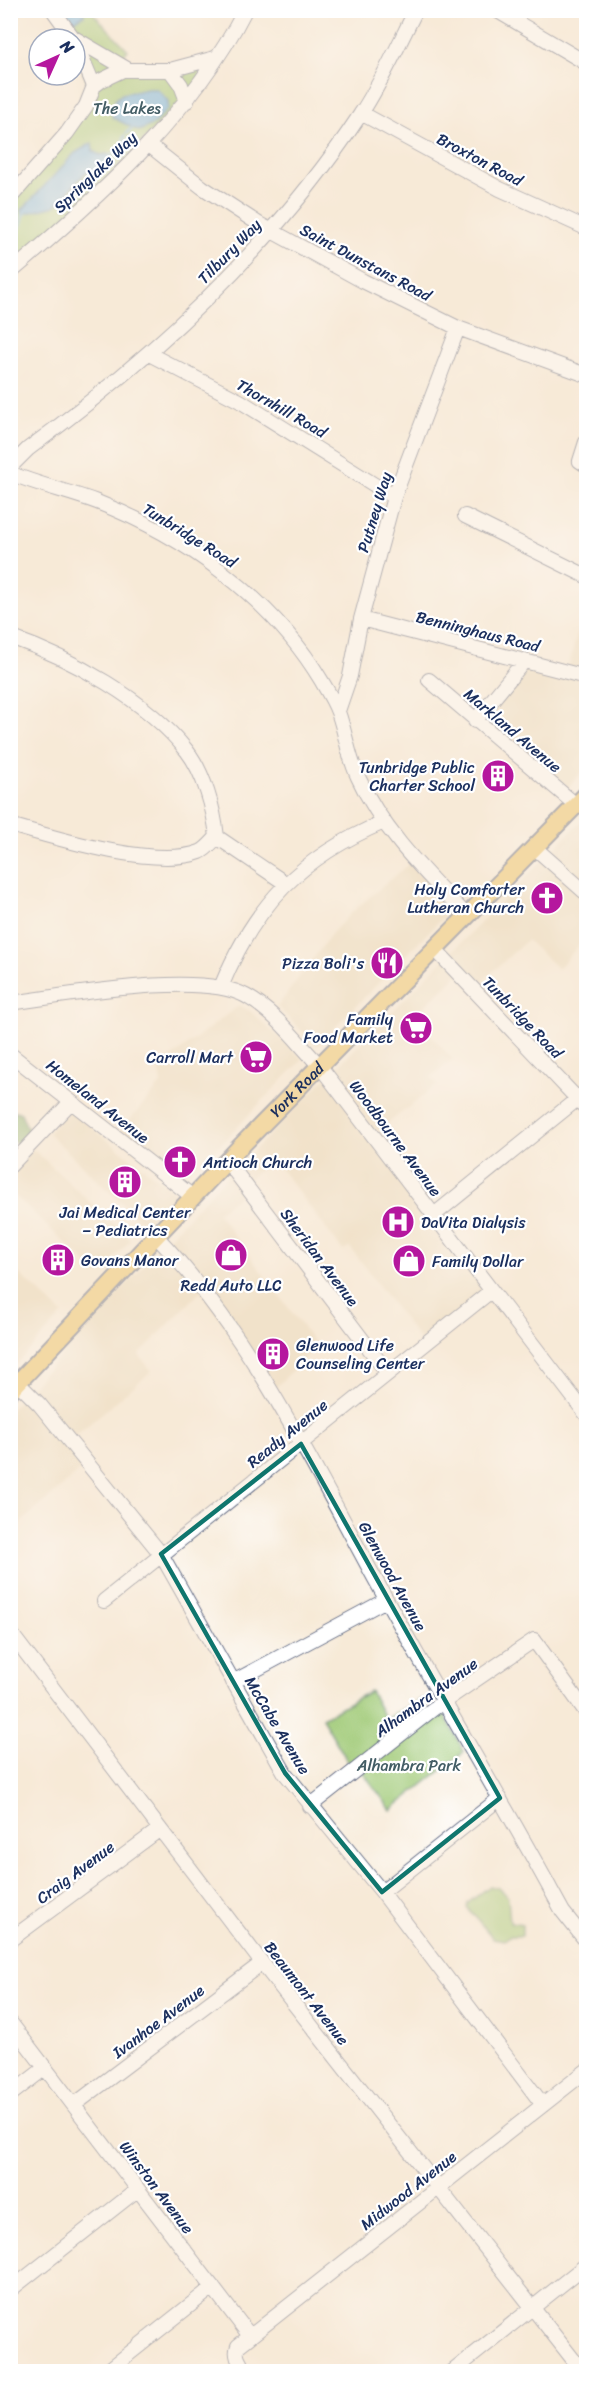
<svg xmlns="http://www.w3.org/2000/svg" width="597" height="2382" font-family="Sriracha,sans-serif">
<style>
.built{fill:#e9d9ba}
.green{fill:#9fc975;stroke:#5d7c6a;stroke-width:1.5}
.forest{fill:#7fad66;stroke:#4d6e62;stroke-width:1.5}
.water{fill:#6db2e3;stroke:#4470a0;stroke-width:1.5}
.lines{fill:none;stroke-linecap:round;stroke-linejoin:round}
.stream{stroke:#6db2e3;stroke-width:3}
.minor-casing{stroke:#687088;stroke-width:16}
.major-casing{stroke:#687088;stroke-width:20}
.minor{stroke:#fff;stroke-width:14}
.major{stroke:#edc569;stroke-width:16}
.marked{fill:none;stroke:#0f766e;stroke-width:4.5;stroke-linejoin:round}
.labels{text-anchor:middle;stroke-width:4.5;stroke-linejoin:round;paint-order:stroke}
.park-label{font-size:16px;fill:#435d65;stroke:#fff}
.street-label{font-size:16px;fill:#1b2f5e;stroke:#fff}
.poi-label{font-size:16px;fill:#1b2f5e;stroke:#fff;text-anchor:end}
</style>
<rect width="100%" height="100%" fill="#fff"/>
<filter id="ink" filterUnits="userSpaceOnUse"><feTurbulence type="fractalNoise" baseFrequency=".0167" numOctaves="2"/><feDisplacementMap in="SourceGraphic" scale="12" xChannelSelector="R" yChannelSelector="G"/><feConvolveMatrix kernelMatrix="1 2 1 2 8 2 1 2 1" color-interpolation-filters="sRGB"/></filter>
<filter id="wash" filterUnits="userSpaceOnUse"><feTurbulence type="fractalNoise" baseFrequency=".008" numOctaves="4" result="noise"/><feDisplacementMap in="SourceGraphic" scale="24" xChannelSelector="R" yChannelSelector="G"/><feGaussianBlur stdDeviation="1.35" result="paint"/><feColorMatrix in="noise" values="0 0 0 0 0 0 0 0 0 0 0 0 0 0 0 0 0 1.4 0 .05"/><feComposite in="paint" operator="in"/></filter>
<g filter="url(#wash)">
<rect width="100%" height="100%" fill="#f7ead7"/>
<path class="built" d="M578,631l8,2v135l-19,20 -83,-73 43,-50 39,11z
M586,817v57l-10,11 10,10v42l-28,32 -31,-29 -54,50 -15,-16 -45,43 40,42 -22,18 6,8 -64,50 117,156 -67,54 -73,-98 -7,4 -69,-91 -32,23 5,7 -30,22 100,134 -47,47 -69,-102 -62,64 13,16 -83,70 19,23 -77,67 -1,-121 194,-210z
M409,864l43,44 -135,138 -40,-39 55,-74 21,-22z
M239,1005l11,6 53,48 -118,122 -64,-51 40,-46 -2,-17z
M69,1110l107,83 -31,33 -97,-93z
M33,1149l98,91 -32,35 -88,-83 -1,-19z
M11,1266l52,48 -52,56h-1z"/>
<path class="green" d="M59,11h32l37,39 -14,16 90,1 -10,20 -90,95 -93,85v-63l83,-106z
M370,1691l23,43 -42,33 -29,-49z
M422,1699l5,9 -30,22 -8,-13z
M439,1712l6,3 19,37 -73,58 -29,-39z
M490,1886l8,2 10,9 2,25 12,2v12h-12l-6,4 -11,-2 -26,-31 1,-4z"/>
<path class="forest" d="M16,1111l5,2 8,19 -11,12 -7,-4v-26z"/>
<path class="water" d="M66,11h18v4l-10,6 -5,-2z
M148,89h9l11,12v7l-14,16 -15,7 -27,-14 3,-17 7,-6z
M92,143l1,8 7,4 7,-1 5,4 -1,5 -12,7 -14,3 -30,33 -32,8 -2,-3 54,-58z"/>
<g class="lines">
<path class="stream" d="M127,133l5,-5
M108,157l14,-9 3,-12
M10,235l10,-9 5,-14"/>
</g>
</g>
<g filter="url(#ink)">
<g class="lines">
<g class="minor-casing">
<path id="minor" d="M53,10l21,29
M496,10l90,53
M74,38l53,31
M75,41l19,45
M170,70l11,15 6,16
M361,113l139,76 86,39
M148,144l54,43 57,37 104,57 95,47 128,47
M10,198l57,-65 19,-27 8,-20 8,-6 21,-10h47l45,-12
M10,273c87,-74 183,-160 235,-263
M149,354l91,47 154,96
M586,442l-6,19 6,4
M10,467l18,-18c127,-93 245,-202 332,-334 22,-33 38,-70 56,-105
M10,473c28,12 58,18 87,29 88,34 175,96 224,178 6,10 13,21 17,32 8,22 10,44 20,65 25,55 68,96 109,139
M465,516l121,60
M361,619l225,58
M10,637c61,21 137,63 177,114 17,22 27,58 30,86
M429,680l147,125
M338,711l12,-35 11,-57 33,-122 64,-169
M475,721l50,-61
M10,825c45,13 146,44 190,27 7,-3 12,-10 17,-15
M217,837l68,46
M534,847l52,46
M435,949l151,159
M221,987c34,-83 80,-130 163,-165
M10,1003c55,-7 190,-33 236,-7 29,16 51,46 73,69l267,349
M10,1054l183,143
M227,1161l160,211
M10,1166l61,-64
M434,1215l152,-123
M156,1236c101,106 160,237 230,363 54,98 112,194 166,293l11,20 23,29
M18,1383l22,22 121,149 124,219 97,119 161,213
M104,1601l387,-310
M10,1632l252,331 321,409
M233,1682l153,-82
M310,1806l123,-97 101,-69 52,72
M382,1892l118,-94
M10,1940l150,-111
M10,2022l240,314
M10,2095l35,-27
M74,2105l188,-142
M10,2290l127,-100
M106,2372l107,-85
M246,2372c-6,-9 -12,-16 -8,-26l348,-275
M452,2372l134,-107"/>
</g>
<g class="major-casing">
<g id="major">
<path id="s1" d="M10,1391l229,-243 347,-353"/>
</g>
</g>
<use href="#minor" class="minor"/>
<use href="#major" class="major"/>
</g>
</g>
<path d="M0 0H597V2382H0ZM301,1444l199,354 -118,94 -97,-119 -124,-219z" fill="#f7ead7" fill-opacity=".55" fill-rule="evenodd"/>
<path class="marked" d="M301,1444l199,354 -118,94 -97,-119 -124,-219z"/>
<defs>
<g id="building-disc" transform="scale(1.725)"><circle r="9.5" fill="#b5179e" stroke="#fff"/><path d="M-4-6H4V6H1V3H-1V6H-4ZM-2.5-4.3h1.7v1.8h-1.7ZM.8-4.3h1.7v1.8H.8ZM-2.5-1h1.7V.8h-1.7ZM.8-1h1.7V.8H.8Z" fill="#fff"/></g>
<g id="church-disc" transform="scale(1.725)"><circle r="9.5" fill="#b5179e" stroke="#fff"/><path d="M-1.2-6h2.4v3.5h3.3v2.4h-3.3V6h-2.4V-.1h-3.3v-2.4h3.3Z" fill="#fff"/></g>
<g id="restaurant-disc" transform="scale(1.725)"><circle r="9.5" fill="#b5179e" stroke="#fff"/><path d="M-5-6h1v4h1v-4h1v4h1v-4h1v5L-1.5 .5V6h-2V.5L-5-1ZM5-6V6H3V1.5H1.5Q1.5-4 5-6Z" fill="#fff"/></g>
<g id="supermarket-disc" transform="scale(1.725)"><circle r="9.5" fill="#b5179e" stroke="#fff"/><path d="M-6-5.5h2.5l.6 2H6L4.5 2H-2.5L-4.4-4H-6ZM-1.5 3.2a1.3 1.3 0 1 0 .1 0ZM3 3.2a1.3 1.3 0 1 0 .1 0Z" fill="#fff"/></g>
<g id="hospital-disc" transform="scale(1.725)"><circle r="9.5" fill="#b5179e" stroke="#fff"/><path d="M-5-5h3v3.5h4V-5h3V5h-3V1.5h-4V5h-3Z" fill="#fff"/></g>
<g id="shop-disc" transform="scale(1.725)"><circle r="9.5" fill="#b5179e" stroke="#fff"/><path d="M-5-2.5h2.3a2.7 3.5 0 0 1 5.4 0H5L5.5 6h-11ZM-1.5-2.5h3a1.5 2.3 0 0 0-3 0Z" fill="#fff"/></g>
</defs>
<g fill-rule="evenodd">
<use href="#building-disc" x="498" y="776"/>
<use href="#church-disc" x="547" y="898"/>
<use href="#restaurant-disc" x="387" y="963"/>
<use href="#supermarket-disc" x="416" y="1028"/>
<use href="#supermarket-disc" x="256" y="1057"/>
<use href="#church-disc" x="180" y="1162"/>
<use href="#building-disc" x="125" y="1182"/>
<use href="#hospital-disc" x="398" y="1222"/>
<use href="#shop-disc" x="231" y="1255"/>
<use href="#building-disc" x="58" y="1260"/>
<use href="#shop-disc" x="409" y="1261"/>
<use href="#building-disc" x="273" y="1354"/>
</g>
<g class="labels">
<g class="park-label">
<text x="127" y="114">The Lakes</text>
<text x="409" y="1771">Alhambra Park</text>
</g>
<g class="street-label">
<text transform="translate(480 159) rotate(28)" y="6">Broxton Road</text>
<text transform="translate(95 172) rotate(-44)" y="6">Springlake Way</text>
<text transform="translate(229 251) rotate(-46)" y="6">Tilbury Way</text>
<text transform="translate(366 262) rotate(28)" y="6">Saint Dunstans Road</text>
<text transform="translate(282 408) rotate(30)" y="6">Thornhill Road</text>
<text transform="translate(374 512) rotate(-73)" y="6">Putney Way</text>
<text transform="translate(190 535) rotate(32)" y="6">Tunbridge Road</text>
<text transform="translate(478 631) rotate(14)" y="6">Benninghaus Road</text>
<text transform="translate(513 730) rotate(40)" y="6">Markland Avenue</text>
<text transform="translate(523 1017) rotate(46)" y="6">Tunbridge Road</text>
<text dy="6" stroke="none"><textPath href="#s1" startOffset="416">York Road</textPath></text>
<text transform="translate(98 1101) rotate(38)" y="6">Homeland Avenue</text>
<text transform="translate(396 1138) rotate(53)" y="6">Woodbourne Avenue</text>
<text transform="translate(320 1257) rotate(53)" y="6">Sheridan Avenue</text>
<text transform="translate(287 1433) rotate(-39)" y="6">Ready Avenue</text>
<text transform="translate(393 1576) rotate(61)" y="6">Glenwood Avenue</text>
<text transform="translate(426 1697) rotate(-36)" y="6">Alhambra Avenue</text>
<text transform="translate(278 1725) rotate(59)" y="6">McCabe Avenue</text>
<text transform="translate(75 1872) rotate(-37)" y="6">Craig Avenue</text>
<text transform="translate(307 1993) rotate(52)" y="6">Beaumont Avenue</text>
<text transform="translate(158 2021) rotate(-37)" y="6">Ivanhoe Avenue</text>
<text transform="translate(157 2187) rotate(53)" y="6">Winston Avenue</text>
<text transform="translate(408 2190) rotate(-38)" y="6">Midwood Avenue</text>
</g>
<g class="poi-label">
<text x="475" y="773">Tunbridge Public<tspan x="475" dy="18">Charter School</tspan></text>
<text x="524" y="895">Holy Comforter<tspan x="524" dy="18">Lutheran Church</tspan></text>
<text x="364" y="969">Pizza Boli's</text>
<text x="393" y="1025">Family<tspan x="393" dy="18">Food Market</tspan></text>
<text x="233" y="1063">Carroll Mart</text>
<text x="203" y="1168" text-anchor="start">Antioch Church</text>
<text x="125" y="1218" text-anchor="middle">Jai Medical Center<tspan x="125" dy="18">– Pediatrics</tspan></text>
<text x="421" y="1228" text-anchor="start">DaVita Dialysis</text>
<text x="81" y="1266" text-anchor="start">Govans Manor</text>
<text x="432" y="1267" text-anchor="start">Family Dollar</text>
<text x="231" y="1291" text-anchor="middle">Redd Auto LLC</text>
<text x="296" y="1351" text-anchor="start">Glenwood Life<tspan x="296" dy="18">Counseling Center</tspan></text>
</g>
</g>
<rect width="597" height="2382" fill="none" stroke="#fff" stroke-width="36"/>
<g transform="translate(57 57) rotate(45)"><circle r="28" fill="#ffffff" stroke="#a4acbf" stroke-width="1.5"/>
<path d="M0-4.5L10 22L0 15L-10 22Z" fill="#b5179e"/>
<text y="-9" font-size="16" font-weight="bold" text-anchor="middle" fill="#1b2f5e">N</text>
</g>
</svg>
